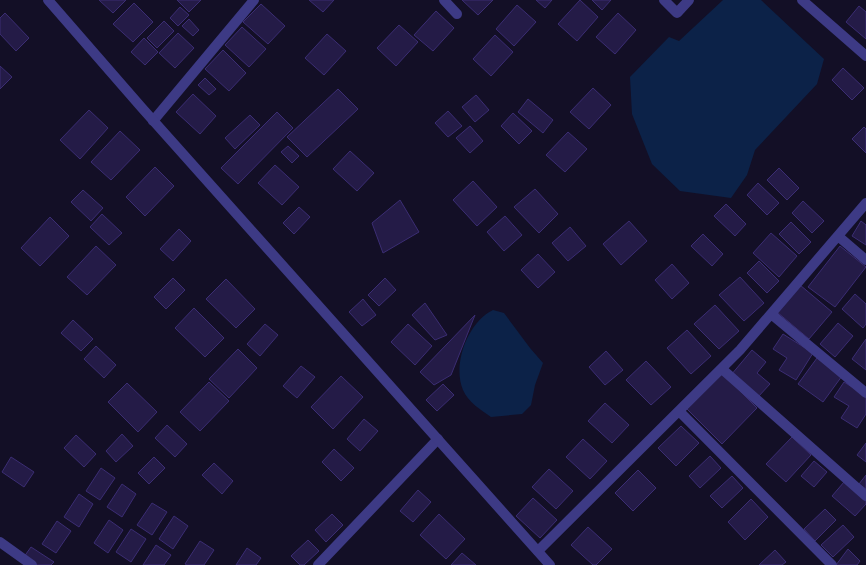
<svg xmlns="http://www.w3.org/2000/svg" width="866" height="565" font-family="'Titillium Web',sans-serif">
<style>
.water{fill:#0c2248}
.building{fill:#241b47;stroke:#3b2d73}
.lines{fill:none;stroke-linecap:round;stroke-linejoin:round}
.minor{stroke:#3d3a85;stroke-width:10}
.tertiary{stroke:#3d3a85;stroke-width:10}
</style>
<rect width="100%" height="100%" fill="#130f26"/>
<path class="water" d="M723,0h38l63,59 -7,25 -62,66 -8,25 -16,23 -51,-7 -28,-27 -20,-50 -2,-37 39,-40 10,4z
M493,310l11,3 26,35 13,15 -8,22 -4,20 -9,9 -31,3c-10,-7 -23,-15 -28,-27 -11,-26 5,-68 30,-80z"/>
<path class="building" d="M99,0h27l-13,13z
M177,0h24l-12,12z
M309,0h25l-11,12z
M462,0h31l-15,15z
M536,0h16l-7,8z
M580,0l18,17 -21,24 -19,-17z
M592,0h19l-9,10z
M134,3l19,19 -20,20 -20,-18z
M261,4l24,22 -17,18 -25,-22z
M517,5l19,17 -22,24 -18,-17z
M859,6l7,6v27l-20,-17z
M180,7l9,8 -11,11 -8,-8z
M436,11l18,17 -21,23 -19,-16z
M5,13l24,25 -13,13 -16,-17v-16z
M618,13l18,17 -21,24 -19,-17z
M189,19l10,11 -6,6 -11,-10z
M164,21l10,10 -17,17 -10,-10z
M399,25l19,17 -22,24 -19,-18z
M242,27l24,22 -17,18 -24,-22z
M178,33l16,15 -19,20 -16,-15z
M327,34l19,17 -22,24 -19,-17z
M495,35l18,17 -22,24 -18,-17z
M144,38l14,14 -13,13 -14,-13z
M223,50l23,23 -17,18 -24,-22z
M0,66l12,11 -12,12z
M843,68l21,20 -12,12 -20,-20z
M205,78l11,11 -7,6 -11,-10z
M593,88l18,17 -22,24 -19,-17z
M338,89l20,20 -51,48 -20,-20z
M193,94l23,22 -16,18 -24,-22z
M476,95l13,15 -14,12 -13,-15z
M528,99l25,21 -10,13 -25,-21z
M89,110l19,18 -28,31 -20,-19z
M448,111l14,15 -14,11 -13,-14z
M277,112l16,16 -55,56 -17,-16z
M513,113l19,18 -13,13 -18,-18z
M250,115l10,10 -25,24 -10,-11z
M470,126l13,15 -13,12 -14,-15z
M864,127l2,2v24l-14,-14z
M120,131l20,19 -29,30 -20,-18z
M568,132l19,17 -22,23 -19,-17z
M288,146l11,10 -7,7 -11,-11z
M350,151l24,22 -17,18 -24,-22z
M275,165l24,22 -17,18 -24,-22z
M155,167l19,19 -29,30 -19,-19z
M779,168l20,20 -12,12 -20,-20z
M473,181l24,26 -20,19 -24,-26z
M758,183l21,20 -12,12 -20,-20z
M535,189l23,25 -19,19 -25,-26z
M83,190l20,18 -12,13 -20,-19z
M400,200l19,32 -36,21 -11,-30z
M803,201l21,20 -12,12 -20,-20z
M726,204l20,20 -11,12 -21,-20z
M299,207l11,10 -16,17 -11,-11z
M102,214l20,19 -13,12 -19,-18z
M505,216l17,19 -18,16 -17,-19z
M50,217l19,19 -29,30 -19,-18z
M629,221l18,20 -26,24 -18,-21z
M861,221l5,4v20l-14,-9z
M791,222l20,20 -12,12 -20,-20z
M570,227l16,19 -18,15 -16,-18z
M179,229l12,12 -18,20 -13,-12z
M771,233l26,23 -18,21 -26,-24z
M703,234l20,20 -11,12 -21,-20z
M96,246l20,19 -29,30 -20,-18z
M840,246l26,21 -31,40 -27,-20z
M538,254l17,18 -17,16 -17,-18z
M759,261l20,20 -12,12 -20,-20z
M672,264l17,19 -17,16 -17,-19z
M740,277l24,26 -20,18 -25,-26z
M173,278l12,12 -19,19 -12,-12z
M385,278l11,12 -17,16 -11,-11z
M226,279l29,30 -19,19 -30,-29z
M800,285l32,27 -23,27 -32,-27z
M855,294l11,10v20l-3,4 -21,-19z
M363,299l13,16 -14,11 -13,-14z
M425,303l22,32 -12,5 -23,-25z
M715,305l24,26 -20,18 -25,-25z
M194,308l30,30 -19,19 -30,-29z
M475,315l-24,60 -17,10 -14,-13z
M73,320l20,19 -12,12 -20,-18z
M838,323l15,13 -18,21 -15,-13z
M265,324l13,11 -18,21 -13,-12z
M408,324l24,22 -17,19 -24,-23z
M687,330l24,26 -20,18 -24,-26z
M783,334l30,19 -17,27 -17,-10 8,-12 -14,-9z
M866,339v31l-14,-11z
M96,346l20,19 -12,13 -20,-19z
M238,349l19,19 -28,30 -20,-19z
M752,350l14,12 -9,11 13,11 -12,13 -27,-22z
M606,351l17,19 -18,15 -16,-18z
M817,358l25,18 -19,26 -25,-18z
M646,361l25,26 -20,18 -25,-25z
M301,366l14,11 -18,21 -14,-12z
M722,373l35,35 -35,36 -35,-35z
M341,376l22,21 -30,32 -22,-22z
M209,382l20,19 -29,30 -20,-19z
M844,382l22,14v18l-9,14 -16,-10 8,-12 -15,-9z
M127,383l30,29 -19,20 -30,-30z
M443,384l11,11 -17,16 -11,-11z
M605,403l24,22 -17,18 -24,-22z
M364,419l14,12 -18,20 -13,-12z
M167,425l20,19 -12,13 -20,-19z
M681,426l18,17 -23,23 -18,-18z
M122,434l11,12 -17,16 -10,-11z
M76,435l20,19 -12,13 -20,-19z
M792,437l19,18 -25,27 -20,-18z
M583,439l24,22 -17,18 -24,-22z
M866,443v19l-9,-7z
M334,449l20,19 -13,13 -19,-19z
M710,456l11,12 -21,20 -11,-12z
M11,457l23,15 -10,15 -22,-15z
M154,457l11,11 -16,16 -11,-11z
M814,461l13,11 -13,15 -13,-11z
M214,463l19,18 -11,13 -20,-19z
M101,468l14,10 -15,22 -14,-9z
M549,469l24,22 -17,18 -24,-22z
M638,470l18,18 -23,23 -18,-18z
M866,475v14l-7,-5z
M732,476l11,12 -21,20 -12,-12z
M844,482l22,19v3l-11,12 -23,-20z
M122,484l14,10 -14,23 -15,-10z
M418,490l13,12 -18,20 -13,-11z
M79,494l14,10 -14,23 -15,-10z
M533,498l24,22 -17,18 -24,-22z
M751,499l17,18 -23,23 -17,-18z
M152,503l15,9 -15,23 -15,-10z
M825,509l11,11 -21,21 -11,-12z
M332,514l11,11 -17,17 -11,-12z
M439,514l26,25 -19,20 -26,-24z
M174,516l14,10 -15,23 -14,-10z
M109,520l14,10 -15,23 -14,-10z
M57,521l14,10 -15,22 -14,-9z
M843,525l11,12 -21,20 -12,-12z
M588,527l24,22 -16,16h-3l-22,-20z
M131,529l15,10 -15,23 -15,-10z
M308,540l11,11 -15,14h-4l-9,-9z
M200,541l14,9 -10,15h-17l-2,-1z
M156,545l15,10 -7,10h-21z
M31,547l23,15 -3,3h-24l-6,-4z
M247,548l14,10 -5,7h-20z
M848,549l12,12 -3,4h-21z
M775,550l11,12 -4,3h-23z
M462,553l14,12h-25z"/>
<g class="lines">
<path class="minor" d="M444,0l13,14
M664,0l13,13 12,-13
M802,0l64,56
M153,121l101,-121
M838,236l28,24
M771,314l95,79
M722,369l144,127
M679,411l153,154
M0,542l32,23
M538,551l202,-201 126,-147
M318,565l120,-126"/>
<path class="tertiary" d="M48,0l94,108 408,457"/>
</g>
</svg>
